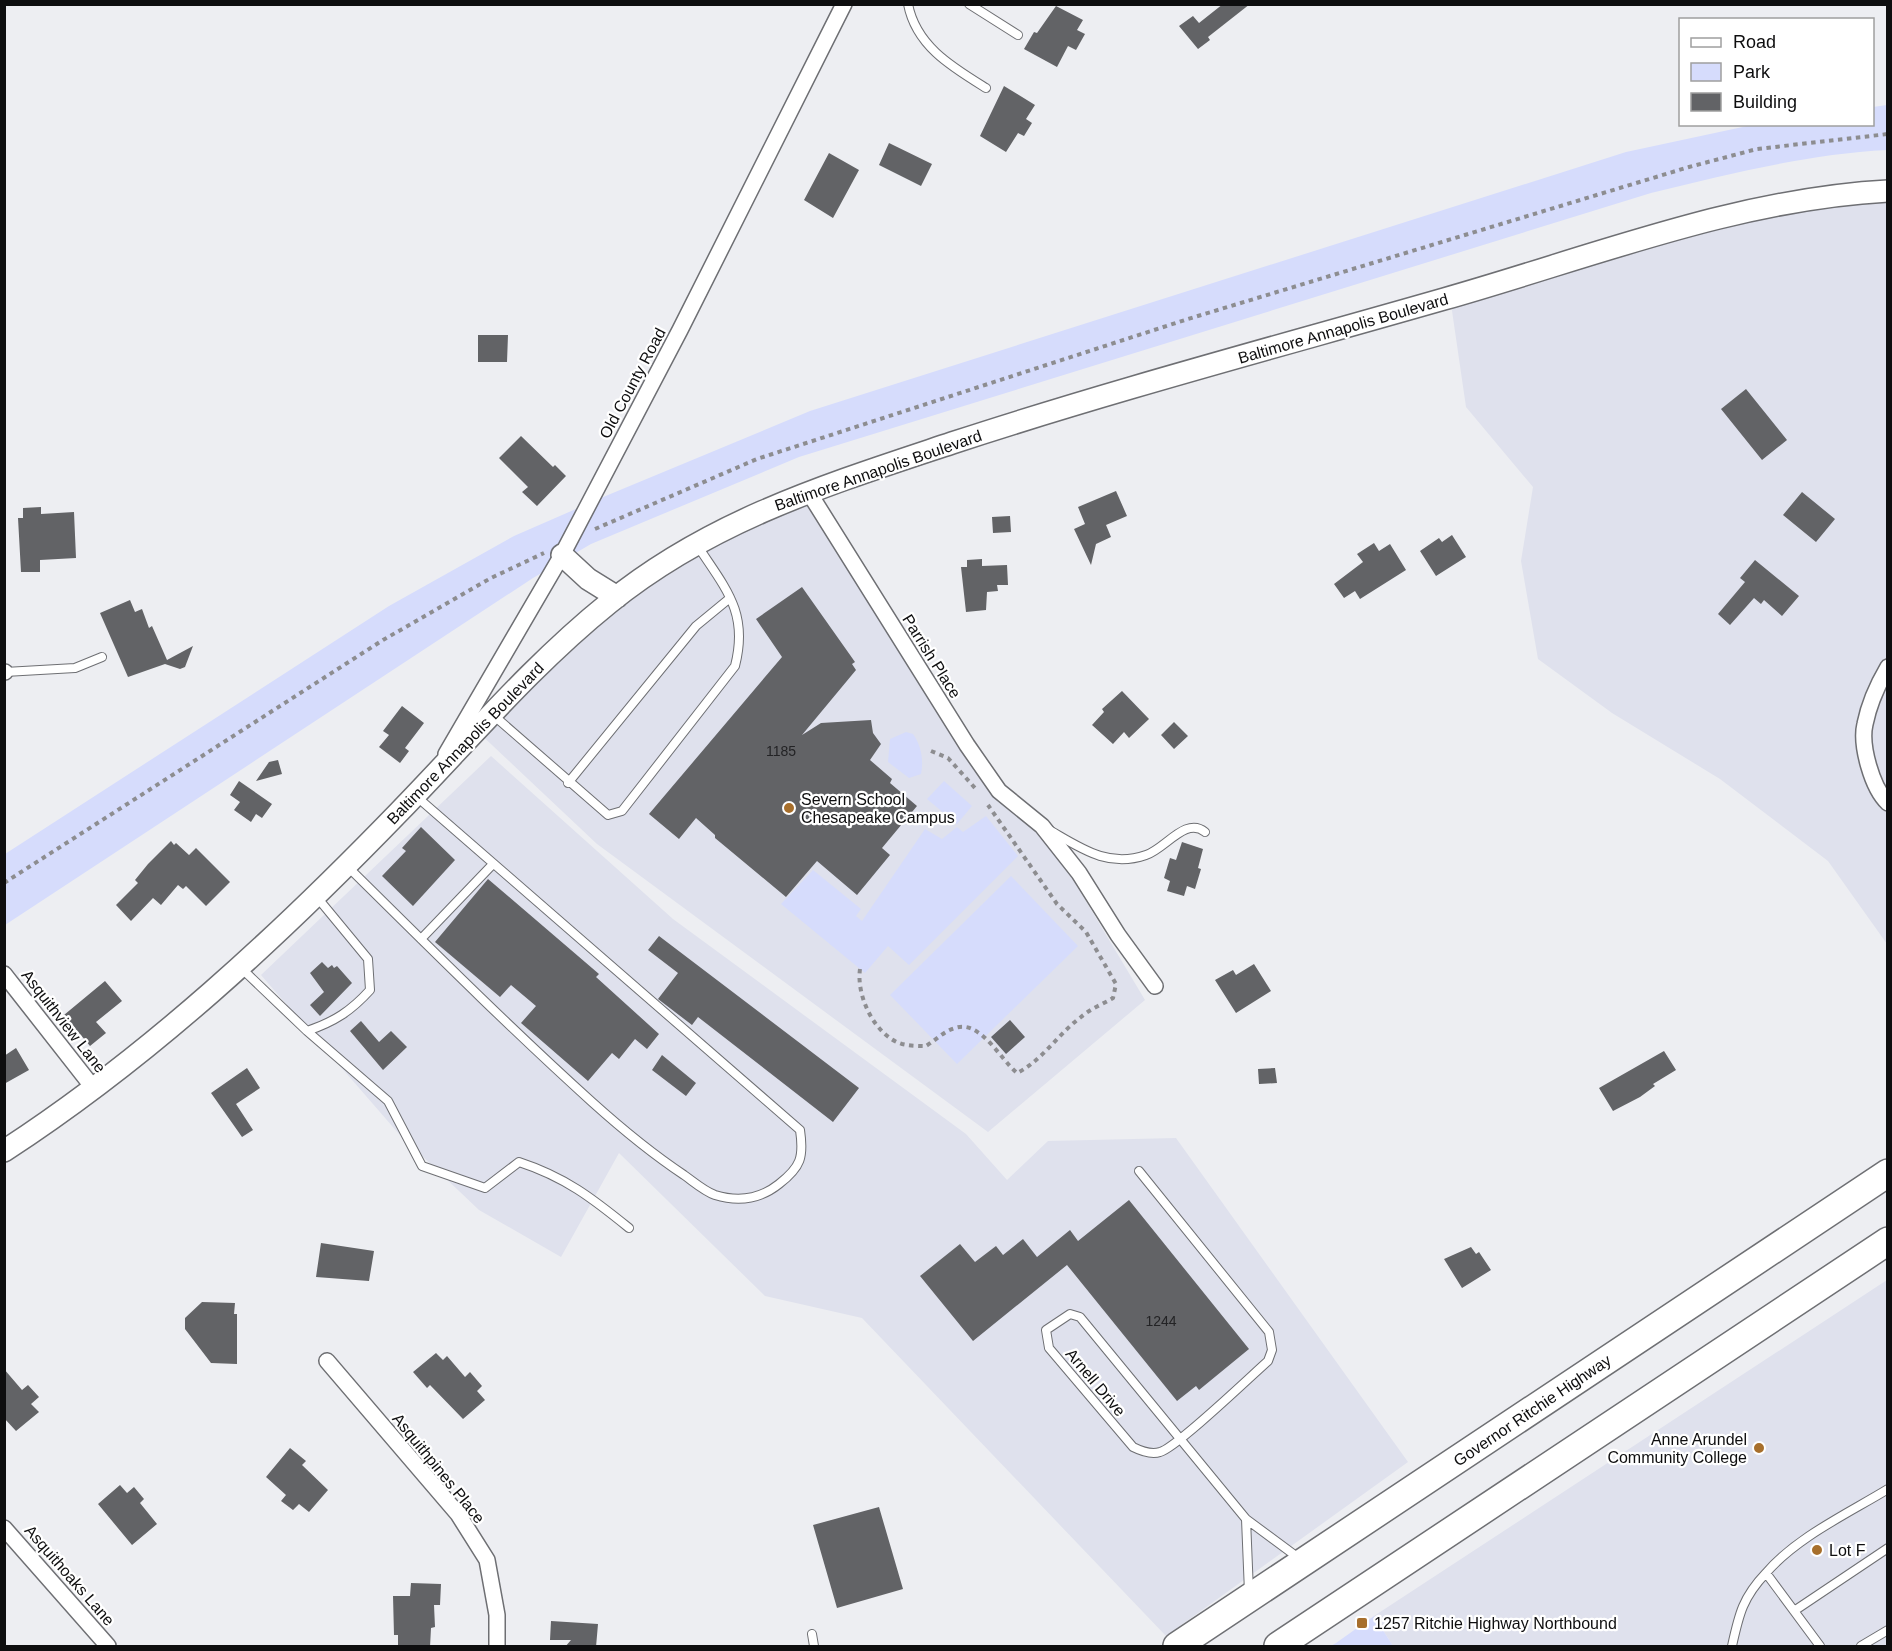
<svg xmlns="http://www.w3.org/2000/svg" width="1892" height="1651" font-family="Arial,sans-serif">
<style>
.built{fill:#dfe1ed}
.green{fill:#d6dcfc}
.building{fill:#626366}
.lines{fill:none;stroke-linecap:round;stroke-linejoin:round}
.lane-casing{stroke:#6e6f73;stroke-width:10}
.street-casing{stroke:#6e6f73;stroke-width:18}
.secondary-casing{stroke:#6e6f73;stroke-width:24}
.highway-casing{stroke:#6e6f73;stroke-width:30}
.path{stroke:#8d8d90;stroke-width:4;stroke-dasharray:4.5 4.5;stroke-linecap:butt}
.lane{stroke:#fff;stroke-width:8}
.street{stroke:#fff;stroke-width:15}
.secondary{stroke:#fff;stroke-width:21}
.highway{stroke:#fff;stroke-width:27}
.poi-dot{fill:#a76f2c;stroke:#fff;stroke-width:2}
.labels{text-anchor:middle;stroke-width:4.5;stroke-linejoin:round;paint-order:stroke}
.number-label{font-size:14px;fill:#232325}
.street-label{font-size:16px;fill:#0e0e0f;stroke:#fff}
.poi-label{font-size:16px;fill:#0e0e0f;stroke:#fff;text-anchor:start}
</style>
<rect width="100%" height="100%" fill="#edeef2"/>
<path class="built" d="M1887,191v753l-59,-83 -108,-82 -108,-66 -74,-54 -17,-98 12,-74 -67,-80 -16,-110 240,-70z
M808,491l159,254 74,81 104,174 -157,132 -391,-288 -122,-115 134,-126z
M491,756l182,163 293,215 41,46 41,-39 128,-3 232,324 -242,174 -304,-318 -97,-22 -146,-143 -58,104 -82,-47 -80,-76 -138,-159z
M1887,1280v366h-494l-19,-30z"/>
<path class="green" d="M1887,105v45c-79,4 -158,24 -236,43l-852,264 -208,87 -58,34 -528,347v-71l384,-248 125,-70 94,-41 202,-84 816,-259 126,-27 120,-1 1,-17z
M906,732l7,2c8,11 11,26 8,40l-12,4 -21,-16 2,-23z
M944,781l28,25 -15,18 -30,-25z
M986,816l32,40 -109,109 -21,-19 -23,27 -84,-69 32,-34 48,39 -5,7 6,5 63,-92 17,10 15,-12 6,5z
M1011,876l67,70 -121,118 -67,-69z
M1374,1616l19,30h-62l5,-3z"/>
<path class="building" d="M1223,4h27l-42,33 2,3 -12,9 -19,-23 14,-10 6,7z
M1056,6l27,14 -6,10 8,4 -9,16 -8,-4 -11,21 -33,-18 10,-17 3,1z
M1004,86l31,19 -9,14 6,4 -8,13 -6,-3 -12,19 -26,-16z
M889,143l43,21 -11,22 -42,-21z
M829,153l30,17 -26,48 -29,-18z
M478,335h30l-1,27h-29z
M1746,389l41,51 -25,20 -41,-51z
M521,436l32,31 2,-2 11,11 -29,30 -15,-14 6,-5 -29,-29z
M1116,491l11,25 -21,9 5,12 -15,7 -5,21 -17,-36 11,-5 -7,-17z
M1802,492l33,27 -19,23 -33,-27z
M41,507v7l33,-2 2,46 -36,2v12h-19l-3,-54h5v-10z
M1010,516l1,16 -18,1 -1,-16z
M1452,535l14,22 -30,19 -16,-25 19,-13 3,4z
M1374,543l5,8 11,-7 16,26 -46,29 -5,-8 -11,7 -10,-14 29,-22 -6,-8z
M982,559v7l25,-1 1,20h-11l1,6 -11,1 -1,18 -20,2 -5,-45h6v-7z
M1755,560l44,36 -17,20 -18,-16 -3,4 -7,-6 -24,27 -12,-11 27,-32 -5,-4z
M802,587l53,75 -3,2 4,6 -54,65 19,-12 50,-3 2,13 8,11 -11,16 22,19 -2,4 27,23 -35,42 8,7 -33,40 -40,-34 -31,36 -71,-59v-3l-19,-17 -17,21 -30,-25 133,-157 -26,-38z
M130,600l5,12 7,-3 7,19 3,-2 15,34 26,-14 -8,21 -5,2 -15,-5 -37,13 -28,-64z
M1122,691l27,28 -20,19 -5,-6 -11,12 -21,-19 12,-13 -2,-3z
M402,706l22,17 -19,25 4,3 -9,12 -21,-16 10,-12 -6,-4z
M1174,722l14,14 -14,13 -13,-14z
M278,760l4,14 -26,7 13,-19z
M239,781l33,23 -10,14 -6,-4 -5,8 -17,-12 6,-8 -10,-7z
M421,827l34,33 -42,46 -31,-30 24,-25 -4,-3z
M171,841l3,4 2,-2 13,12 7,-7 34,34 -24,24 -20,-20 -3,3 -5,-4 -17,20 -8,-7 -22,23 -15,-16 22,-22 -3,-3 13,-16z
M1182,842l21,7 -5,19 3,1 -6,20 -8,-3 -3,10 -17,-5 3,-10 -6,-3 6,-20 6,2z
M488,879l111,95 -3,3 63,57 -12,15 -12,-10 -16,20 -7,-6 -24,28 -67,-58 15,-17 -25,-21 -11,12 -65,-55z
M659,936l200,152 -26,34 -135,-105 -6,8 -34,-26 20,-26 -30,-23z
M322,962l6,6 4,-3 2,3 3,-2 15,17 -32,33 -10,-11 14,-13 -14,-19z
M1254,964l17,27 -35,22 -21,-33 18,-10 3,5z
M105,981l17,20 -26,21 10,11 -16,13 -26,-31z
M1010,1020l15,17 -19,17 -15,-17z
M361,1021l18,21 12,-11 16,16 -24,23 -33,-39z
M16,1048l13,22 -25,14v-28z
M1664,1051l12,19 -23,14 2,2 -15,11 -27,14 -14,-23z
M662,1055l34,28 -10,13 -34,-26z
M247,1068l13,20 -24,16 17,26 -11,7 -31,-44z
M1275,1068l2,15 -18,1 -1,-15z
M1129,1200l120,149 -50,41 -3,-4 -19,15 -110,-136 -94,76 -53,-65 40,-32 15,18 21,-16 7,9 20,-16 14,18 33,-27 8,11z
M321,1243l53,8 -5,30 -53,-4z
M1471,1247l5,7 3,-2 12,18 -29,18 -18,-29z
M202,1302l33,1 -1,11h3v50l-26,-1 -26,-34v-11z
M436,1353l7,7 4,-4 18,21 5,-5 12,14 -5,5 8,9 -22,19 -33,-34 -3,3 -14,-16z
M4,1369l18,21 6,-5 11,12 -8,7 8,8 -23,19 -12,-13z
M290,1448l16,13 -4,4 26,25 -19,22 -10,-8 -6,6 -12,-9 5,-6 -20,-18z
M120,1485l7,8 7,-6 10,12 -4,4 17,21 -25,21 -34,-41z
M879,1507l24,82 -66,19 -24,-83z
M411,1583l30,1 -1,21h-6l1,22 -4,1 -1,19h-32v-12h-4l-1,-39h17z
M551,1621l47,3 -2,23h-31l6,-7h-21z"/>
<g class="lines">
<g class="lane-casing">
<path id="lane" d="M908,4c8,42 44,63 78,84
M969,4l49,31
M5,672l70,-4 27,-11
M492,714l116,101 14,-4 113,-145c14,-54 -10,-78 -38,-121
M568,783l128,-157 34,-28
M1051,831c31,18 58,37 95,24 19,-6 40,-39 59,-23
M347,866c81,80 161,160 245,236 30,27 59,51 92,73 10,7 20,16 31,20 23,7 44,5 64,-11 22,-17 25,-27 21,-54l-383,-333
M421,939l72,-75
M240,967l67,64 81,70 34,65 63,22 34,-26c46,15 73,36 110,66
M307,1031c27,-9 44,-20 63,-41l-2,-31 -52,-63
M1139,1171l130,161 3,18 -4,11c-17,15 -92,87 -108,91 -9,3 -19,-1 -27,-5l-84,-99 -3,-18 24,-16 10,3 166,202 54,40
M1246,1519l3,73
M1794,1611l94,-63
M812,1634l2,12
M1732,1646c7,-32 11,-49 34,-73
M1820,1646l-54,-73c31,-36 81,-59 122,-84
M1861,1646l27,-16"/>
</g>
<g class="street-casing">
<path id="street" d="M808,491l159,254 32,46 43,35 37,47 39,62 37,51
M1888,667c-10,17 -19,37 -23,57 -5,21 7,64 23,79
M4,672h1
M446,754l116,-199 118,-225 164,-326
M4,974l91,116
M327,1361l131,153 29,46 10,55v31
M4,1528l104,118"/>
</g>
<g class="secondary-casing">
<path id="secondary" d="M562,555l26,24 29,18
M4,1151c146,-95 276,-216 396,-340 69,-71 132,-146 209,-208 102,-83 220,-119 343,-160 162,-53 328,-97 492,-144 145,-41 292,-100 444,-108"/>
</g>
<g class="highway-casing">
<path id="highway" d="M1177,1646l711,-473
M1278,1646l610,-405"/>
</g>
<path class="path" d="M595,529l162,-70 431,-140 501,-152 68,-18 131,-15
M931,751l17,7 27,30
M4,883l379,-243 108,-62 53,-25
M860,969c-4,27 15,67 42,75 8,2 17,2 24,2 10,-6 18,-15 29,-18 25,-9 46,32 62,45 26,-13 41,-39 64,-56 9,-8 22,-13 32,-19l3,-14 -30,-52 -29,-28 -69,-99"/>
<use href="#lane" class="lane"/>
<use href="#street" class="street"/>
<use href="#secondary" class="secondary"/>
<use href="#highway" class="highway"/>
</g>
<g class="poi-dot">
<circle cx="789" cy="808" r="6"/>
<circle cx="1759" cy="1448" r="6"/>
<circle cx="1817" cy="1550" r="6"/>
<rect x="1356" y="1617" width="12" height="12" rx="3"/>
</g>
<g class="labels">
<g class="number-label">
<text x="781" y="756">1185</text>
<text x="1161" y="1326">1244</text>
</g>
<g class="street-label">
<text transform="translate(1343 328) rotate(-16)" y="6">Baltimore Annapolis Boulevard</text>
<text transform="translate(632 383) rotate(-62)" y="6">Old County Road</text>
<text transform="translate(878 470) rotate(-19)" y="6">Baltimore Annapolis Boulevard</text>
<text transform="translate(932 656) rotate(58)" y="6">Parrish Place</text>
<text transform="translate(465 743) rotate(-46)" y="6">Baltimore Annapolis Boulevard</text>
<text transform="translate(64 1021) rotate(52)" y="6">Asquithview Lane</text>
<text transform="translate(1096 1382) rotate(50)" y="6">Arnell Drive</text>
<text transform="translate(1532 1410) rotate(-34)" y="6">Governor Ritchie Highway</text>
<text transform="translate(439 1468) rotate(51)" y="6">Asquithpines Place</text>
<text transform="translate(70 1575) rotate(49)" y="6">Asquithoaks Lane</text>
</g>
<g class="poi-label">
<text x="801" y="805">Severn School<tspan x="801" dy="18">Chesapeake Campus</tspan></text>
<text x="1747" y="1445" text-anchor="end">Anne Arundel<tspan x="1747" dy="18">Community College</tspan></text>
<text x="1829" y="1556">Lot F</text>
<text x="1374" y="1629">1257 Ritchie Highway Northbound</text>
</g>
</g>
<rect width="1892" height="1651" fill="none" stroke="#0e0e0f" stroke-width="12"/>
<rect x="1679" y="18" width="195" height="108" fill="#ffffff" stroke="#9f9f9f" stroke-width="1.5"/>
<rect x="1691" y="38" width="30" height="9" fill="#ffffff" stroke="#9f9f9f" stroke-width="1.5"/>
<text x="1733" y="48" font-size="18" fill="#0e0e0f">Road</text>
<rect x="1691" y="63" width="30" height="18" fill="#d6dcfc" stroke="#9f9f9f" stroke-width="1.5"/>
<text x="1733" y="78" font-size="18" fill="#0e0e0f">Park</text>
<rect x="1691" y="93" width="30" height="18" fill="#626366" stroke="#9f9f9f" stroke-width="1.5"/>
<text x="1733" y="108" font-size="18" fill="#0e0e0f">Building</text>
</svg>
